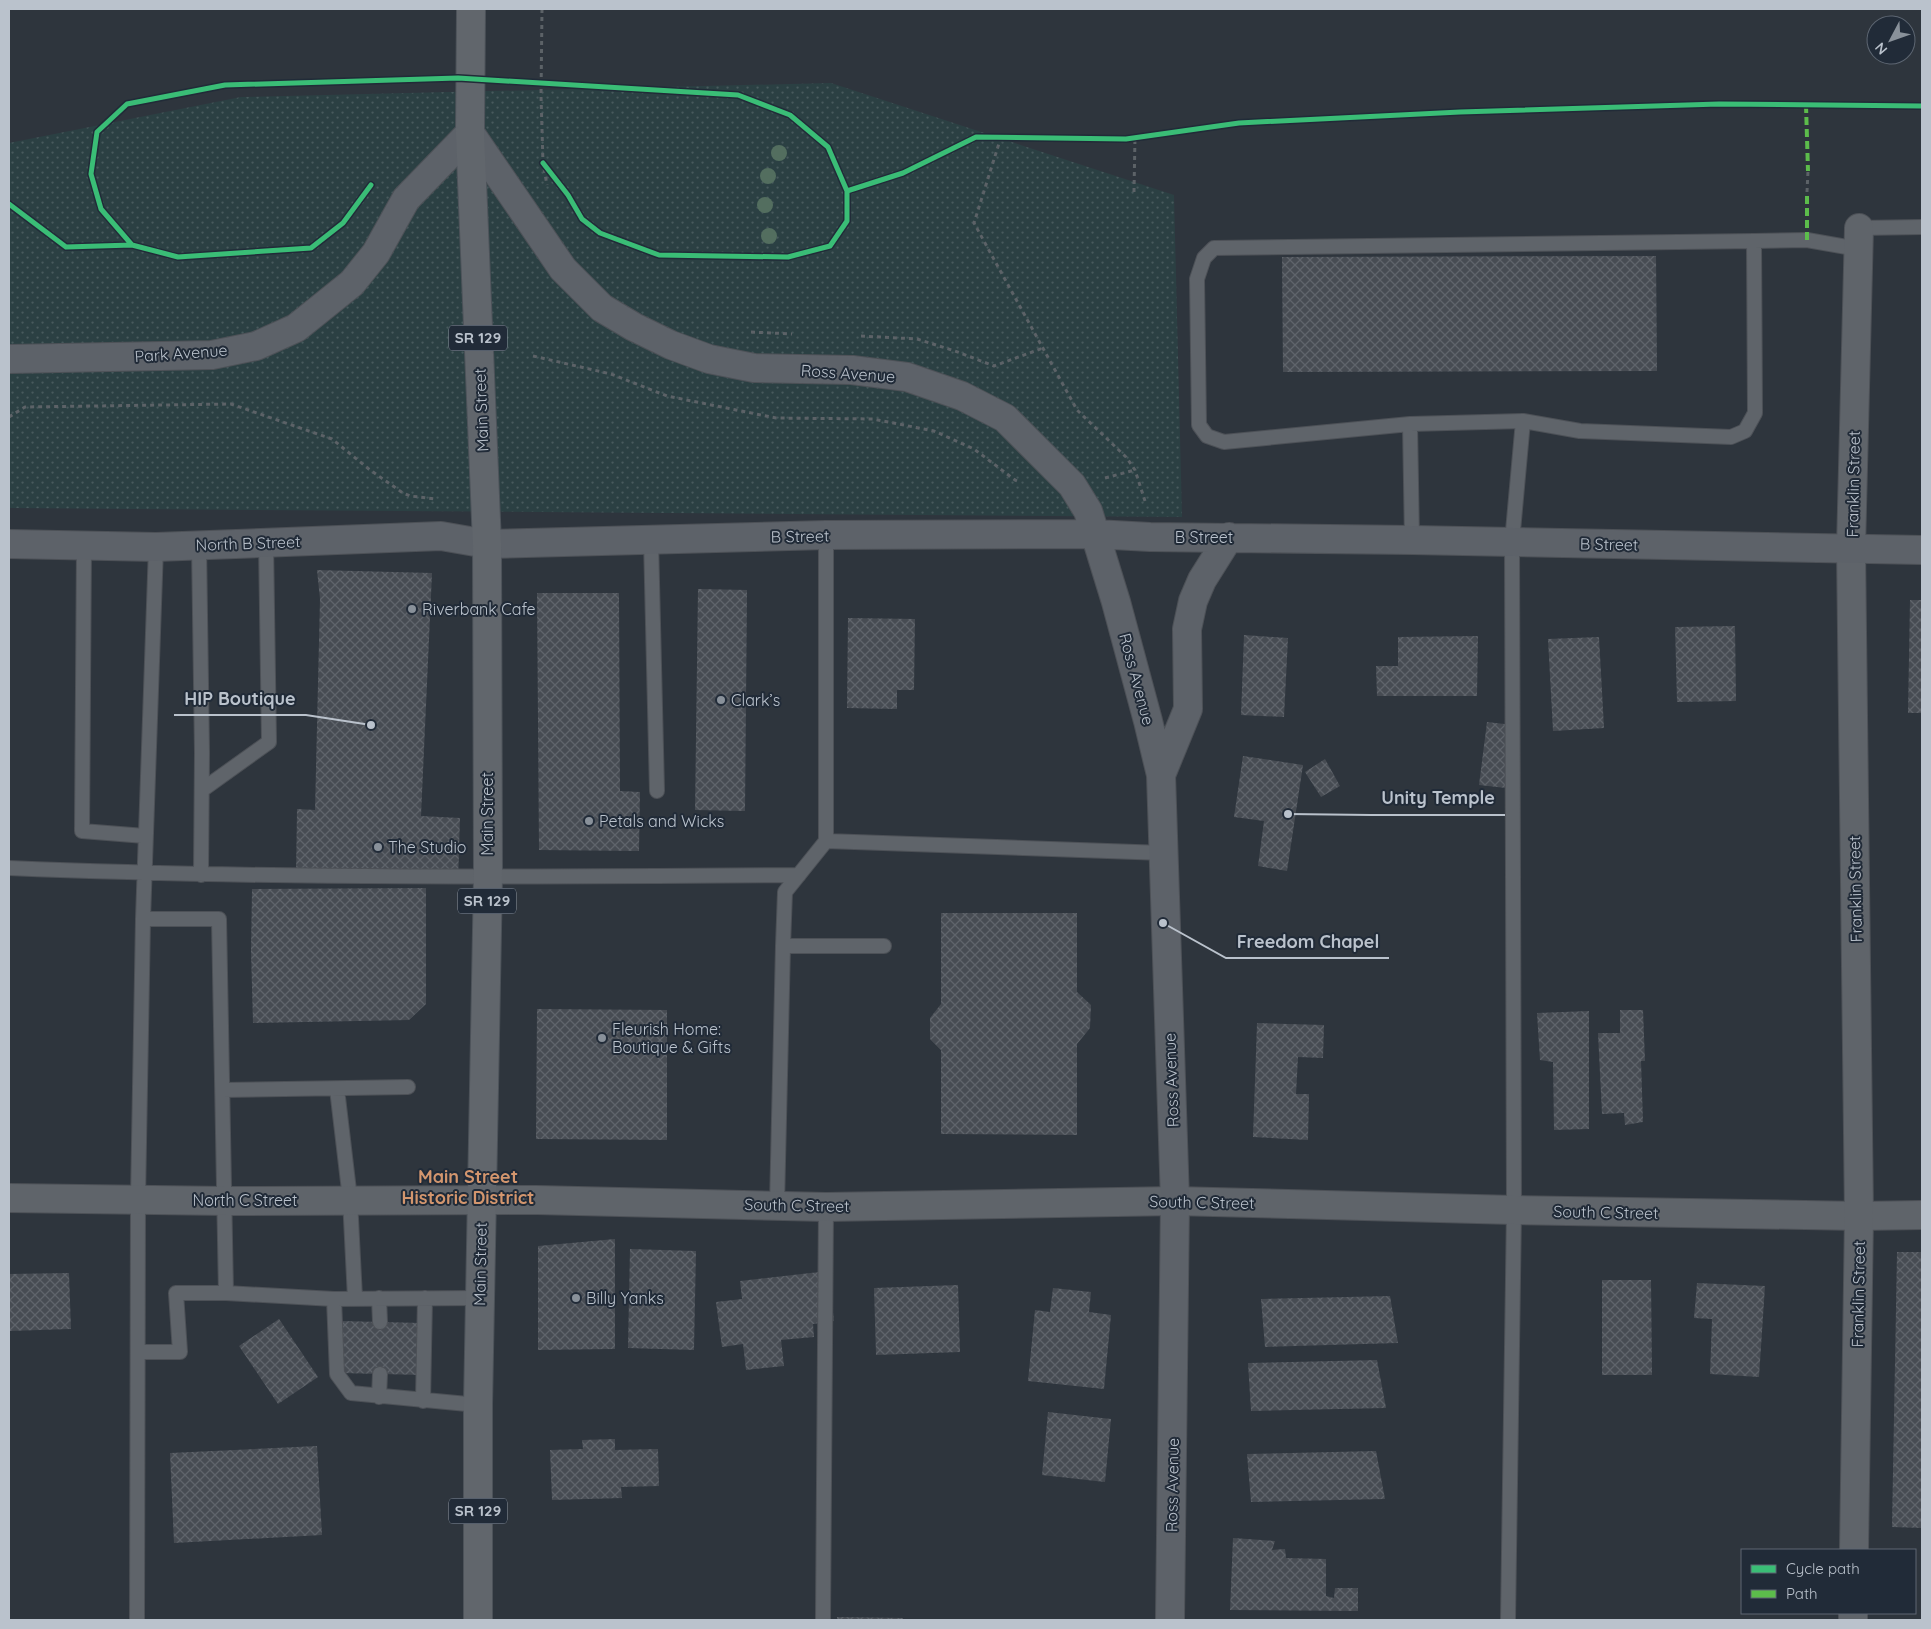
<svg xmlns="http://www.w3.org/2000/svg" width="1931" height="1629" font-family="Quicksand,sans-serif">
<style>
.grass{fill:url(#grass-dots)}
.building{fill:url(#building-cross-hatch)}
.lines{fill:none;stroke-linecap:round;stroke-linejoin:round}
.service-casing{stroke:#4d5157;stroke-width:16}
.minor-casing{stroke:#4d5157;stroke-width:30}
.tertiary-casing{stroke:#4d5157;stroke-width:30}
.secondary-casing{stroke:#4d5157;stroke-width:30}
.primary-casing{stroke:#4c5259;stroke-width:30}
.path{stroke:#5c6267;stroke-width:3;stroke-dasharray:4 4;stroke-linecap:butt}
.service{stroke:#5f646a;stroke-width:14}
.minor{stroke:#5f646a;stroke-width:28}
.tertiary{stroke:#5f646a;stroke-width:28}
.secondary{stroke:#5d6269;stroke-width:28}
.primary{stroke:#61666c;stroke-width:28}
.quiet{stroke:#5cbc4b;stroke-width:4;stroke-dasharray:8 4;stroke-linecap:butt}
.cycleway-casing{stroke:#212b38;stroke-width:8}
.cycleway{stroke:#3abd76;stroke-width:5}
.tree{fill:#536e5f}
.poi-dot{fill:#89919a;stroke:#212b38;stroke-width:2}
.labels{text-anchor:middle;stroke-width:4;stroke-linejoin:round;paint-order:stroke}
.shield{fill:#212b38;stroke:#8c95a0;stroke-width:1}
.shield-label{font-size:15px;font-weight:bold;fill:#bac2cc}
.street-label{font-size:16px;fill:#bac2cc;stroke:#212b38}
.poi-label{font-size:16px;fill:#bac2cc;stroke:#212b38;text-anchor:start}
.neighbourhood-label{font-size:18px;font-weight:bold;fill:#d3966e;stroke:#212b38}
.leader{fill:none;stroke:#bac2cc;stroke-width:2}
.callout-dot{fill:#bac2cc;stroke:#212b38;stroke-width:2}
.callout-label{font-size:18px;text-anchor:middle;font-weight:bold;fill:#bac2cc;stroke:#212b38;stroke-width:4;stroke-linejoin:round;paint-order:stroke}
</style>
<defs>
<pattern id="grass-dots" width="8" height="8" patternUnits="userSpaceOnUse" patternTransform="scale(1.25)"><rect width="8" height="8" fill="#2b4043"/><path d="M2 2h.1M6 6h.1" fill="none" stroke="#485a5d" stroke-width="1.8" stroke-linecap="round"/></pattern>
<pattern id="building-cross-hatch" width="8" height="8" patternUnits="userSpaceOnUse" patternTransform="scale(1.25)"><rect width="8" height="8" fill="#474c53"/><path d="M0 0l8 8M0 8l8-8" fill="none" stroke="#5f646b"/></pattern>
</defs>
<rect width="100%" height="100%" fill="#2e353d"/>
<path class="grass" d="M831,83l343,112 8,322 -1173,-9v-365l232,-46z"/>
<path class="building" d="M1656,256l1,115 -374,1 -1,-115z
M317,570l115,3 -11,243 39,2 -2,66 -162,-7 1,-68 18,1 5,-211z
M698,589l49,1 -2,221 -50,-1z
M537,593h82l1,198 20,1 -1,59 -100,-1z
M1910,600h12v113h-14z
M848,618l67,1 -1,71h-17v19l-50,-1z
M1735,626l1,75 -59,1 -2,-75z
M1244,635l44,3 -4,79 -43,-2z
M1478,636l-1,60h-100l-1,-30h22v-29z
M1599,637l5,91 -51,3 -5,-92z
M1487,722l26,3 -7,63 -27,-3z
M1243,756l60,9 -16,106 -29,-5 6,-45 -30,-4z
M1325,759l15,27 -19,11 -16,-25z
M426,888v116l-17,16 -156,3 -2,-72 1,-62z
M941,913h136v79l14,13 -1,23 -13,16v91l-136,-1v-84l-11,-11v-21l11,-14z
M537,1009l130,1v130l-131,-1z
M1620,1010h23l2,51h-4l2,61 -18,3 -1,-12 -22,1 -4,-81h22z
M1589,1011v118l-35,1 -1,-68 -13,-2 -3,-47z
M1257,1023l67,2 -1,33 -25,-1 -2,37h13l-1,46 -55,-3z
M615,1239v110l-77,1v-104z
M630,1249l66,2 -2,99 -66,-2z
M1897,1252h25v276l-30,-1z
M828,1271l6,50 -21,3 1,13 -33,3 3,26 -38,4 -3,-26 -21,3 -6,-45 26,-3 -2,-18z
M69,1273l2,56 -62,2v-57z
M1602,1280h49l1,95h-50z
M1697,1283l68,3 -6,91 -49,-3 2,-55 -18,-1z
M958,1285l2,67 -84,3 -2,-67z
M1053,1288l38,4 -2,20 22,3 -7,74 -76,-8 7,-71 15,2z
M1390,1296l8,47 -133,4 -4,-48z
M279,1319l39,58 -40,27 -39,-58z
M341,1321l81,2 -1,52 -81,-2z
M1377,1360l9,48 -135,3 -3,-48z
M1048,1412l63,7 -6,63 -63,-7z
M615,1439v11l43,-1 1,37 -38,1 1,11 -70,2 -2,-50 33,-1 -1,-9z
M317,1446l5,89 -148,8 -4,-90z
M1376,1451l9,48 -134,3 -4,-48z
M1233,1538l42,3 -3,9 13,-1 1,9 40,1v37l8,2 1,-10h23v23l-128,-1z
M837,1617l66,1v2h-66z"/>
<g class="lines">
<g class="service-casing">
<path id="service" d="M1859,228l63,-1
M1754,241l1,172 -10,18 -14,6 -151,-6 -57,-10 -113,3 -186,18 -17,-6 -8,-11 -2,-146 7,-21 10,-10 540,-7 53,-1 51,9
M1410,424l2,116
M651,540l6,251
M84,545l-2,286 63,5
M199,545l3,208 -1,122
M202,790l67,-48 -3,-199
M826,841l338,12
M9,868c263,11 527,9 790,7
M143,919h76l7,374
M783,946l2,-54 41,-51v-306
M337,1089l13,110 5,99
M223,1090l185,-3
M777,1205l6,-259h101
M379,1298l1,24
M138,1352h42l-4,-59h50l108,6
M379,1397l1,-23
M423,1401l2,-103
M478,1405l-127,-12 -14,-19 -3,-75 146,-1
M137,1620l1,-421 5,-280 13,-372
M823,1620l3,-413
M1508,1620l6,-410 -2,-668 11,-121"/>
</g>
<g class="minor-casing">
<path id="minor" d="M1851,548l8,-320
M9,1198l217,3 311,-1 289,7 349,-6 339,9 345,6 63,-1"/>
</g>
<g class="tertiary-casing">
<path id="tertiary" d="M1851,548l8,668 -5,334
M1853,1620v-7"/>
</g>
<g class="secondary-casing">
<path id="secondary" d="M9,359l203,-4 44,-9 40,-18 56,-45 24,-30 30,-54 64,-66 93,136 39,39 32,19 37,18 38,14 45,9 98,2 55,7 55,19 43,22 67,67 16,26 28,91 32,119 13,54 14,426 -5,419
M9,544l147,3 285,-11 46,8 339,-9 269,-1 55,3 262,3 510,10
M1161,775l27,-66 -1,-80 6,-28 9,-21 27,-43"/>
</g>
<g class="primary-casing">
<path id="primary" d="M471,9l-1,124 17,411 1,333 -10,528v215"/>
</g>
<path class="path" d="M542,9l-1,87 2,67 4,22
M1001,137l-27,86 103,187 49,47 9,13 10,31
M1134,192l1,-55
M1807,192l1,-21
M751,332l41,2
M861,336l56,3 38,12 39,15 49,-18
M533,356l78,18 56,22 109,22 97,1 61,12 40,18 41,31 5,2
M9,417l16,-10 206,-3 101,35 38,31 33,23 7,3 26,3
M1105,478l30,-8"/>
<use href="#service" class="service"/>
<use href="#minor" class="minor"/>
<use href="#tertiary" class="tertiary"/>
<use href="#secondary" class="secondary"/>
<use href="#primary" class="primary"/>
<path class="quiet" d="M1806,105l2,66
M1807,240v-48"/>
<g class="cycleway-casing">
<path id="cycleway" d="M371,185l-28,38 -32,25 -133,9 -46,-12 -31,-36 -10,-35 6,-42 30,-28 98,-19 233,-7 280,17 52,20 38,32 19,44v30l-17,25 -42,11 -129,-2 -59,-22 -18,-14 -14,-24 -25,-32
M847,191l56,-18 73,-36 150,2 113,-16 221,-11 259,-8 203,2
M9,204l57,43 66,-2"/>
</g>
<use href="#cycleway" class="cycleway"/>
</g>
<g class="tree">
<circle cx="779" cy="153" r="8"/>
<circle cx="768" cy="176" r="8"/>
<circle cx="765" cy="205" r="8"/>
<circle cx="769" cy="236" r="8"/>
</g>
<g class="poi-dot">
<circle cx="412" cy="609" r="5"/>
<circle cx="721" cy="700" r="5"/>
<circle cx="589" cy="821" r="5"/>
<circle cx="378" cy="847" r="5"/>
<circle cx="602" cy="1038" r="5"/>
<circle cx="576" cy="1298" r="5"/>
</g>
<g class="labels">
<g class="shield">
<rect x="449" y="325.5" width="58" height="25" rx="4"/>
<rect x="458" y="888.5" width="58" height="25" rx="4"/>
<rect x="449" y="1498.5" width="58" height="25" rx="4"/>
</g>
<g class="shield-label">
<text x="478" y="343">SR 129</text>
<text x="487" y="906">SR 129</text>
<text x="478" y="1516">SR 129</text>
</g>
<g class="street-label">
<text transform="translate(181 353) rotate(-4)" y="6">Park Avenue</text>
<text transform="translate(848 373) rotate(4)" y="6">Ross Avenue</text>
<text transform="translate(481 410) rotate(-92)" y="6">Main Street</text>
<text transform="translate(1853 484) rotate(-89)" y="6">Franklin Street</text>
<text transform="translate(800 536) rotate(-1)" y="6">B Street</text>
<text x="1204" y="543">B Street</text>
<text transform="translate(248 543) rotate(-2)" y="6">North B Street</text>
<text transform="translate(1609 544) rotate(1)" y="6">B Street</text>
<text transform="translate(1137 679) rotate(75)" y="6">Ross Avenue</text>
<text transform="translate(487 814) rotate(-90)" y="6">Main Street</text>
<text transform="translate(1855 889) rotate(-91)" y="6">Franklin Street</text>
<text transform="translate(1171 1080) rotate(-92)" y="6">Ross Avenue</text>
<text x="245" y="1206">North C Street</text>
<text transform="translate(1202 1202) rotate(1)" y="6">South C Street</text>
<text transform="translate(797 1205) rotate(1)" y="6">South C Street</text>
<text transform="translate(1606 1212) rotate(1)" y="6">South C Street</text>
<text transform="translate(480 1264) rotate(-89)" y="6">Main Street</text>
<text transform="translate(1858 1294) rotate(-89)" y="6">Franklin Street</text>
<text transform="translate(1172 1485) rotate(-89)" y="6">Ross Avenue</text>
</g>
<g class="poi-label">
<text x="422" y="615">Riverbank Cafe</text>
<text x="731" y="706">Clark’s</text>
<text x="599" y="827">Petals and Wicks</text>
<text x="388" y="853">The Studio</text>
<text x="612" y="1035">Fleurish Home:<tspan x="612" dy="18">Boutique &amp; Gifts</tspan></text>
<text x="586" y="1304">Billy Yanks</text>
</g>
<g class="neighbourhood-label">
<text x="468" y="1183">Main Street<tspan x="468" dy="21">Historic District</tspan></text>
</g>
</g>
<path class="leader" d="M371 725L306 715H174M1288 814L1371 815H1505M1163 923L1226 958H1389"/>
<g class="callout-dot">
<circle cx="371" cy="725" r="5"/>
<circle cx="1288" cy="814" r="5"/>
<circle cx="1163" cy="923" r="5"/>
</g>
<g class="callout-label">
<text x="240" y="705">HIP Boutique</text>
<text x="1438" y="804">Unity Temple</text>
<text x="1308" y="948">Freedom Chapel</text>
</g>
<rect width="1931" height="1629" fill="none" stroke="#bac2cc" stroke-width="20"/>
<rect x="1741" y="1549" width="175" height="65" fill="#212b38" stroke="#5e6773"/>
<rect x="1751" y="1565" width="25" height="8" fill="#3abd76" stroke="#5e6773"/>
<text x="1786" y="1574" font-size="15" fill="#bac2cc">Cycle path</text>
<rect x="1751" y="1590" width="25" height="8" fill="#5cbc4b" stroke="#5e6773"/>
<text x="1786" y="1599" font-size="15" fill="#bac2cc">Path</text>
<g transform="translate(1891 40) rotate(229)"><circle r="24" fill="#212b38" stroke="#5e6773"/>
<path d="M0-4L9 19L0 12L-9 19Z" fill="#89919a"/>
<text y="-8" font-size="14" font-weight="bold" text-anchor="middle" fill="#bac2cc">N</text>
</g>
</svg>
